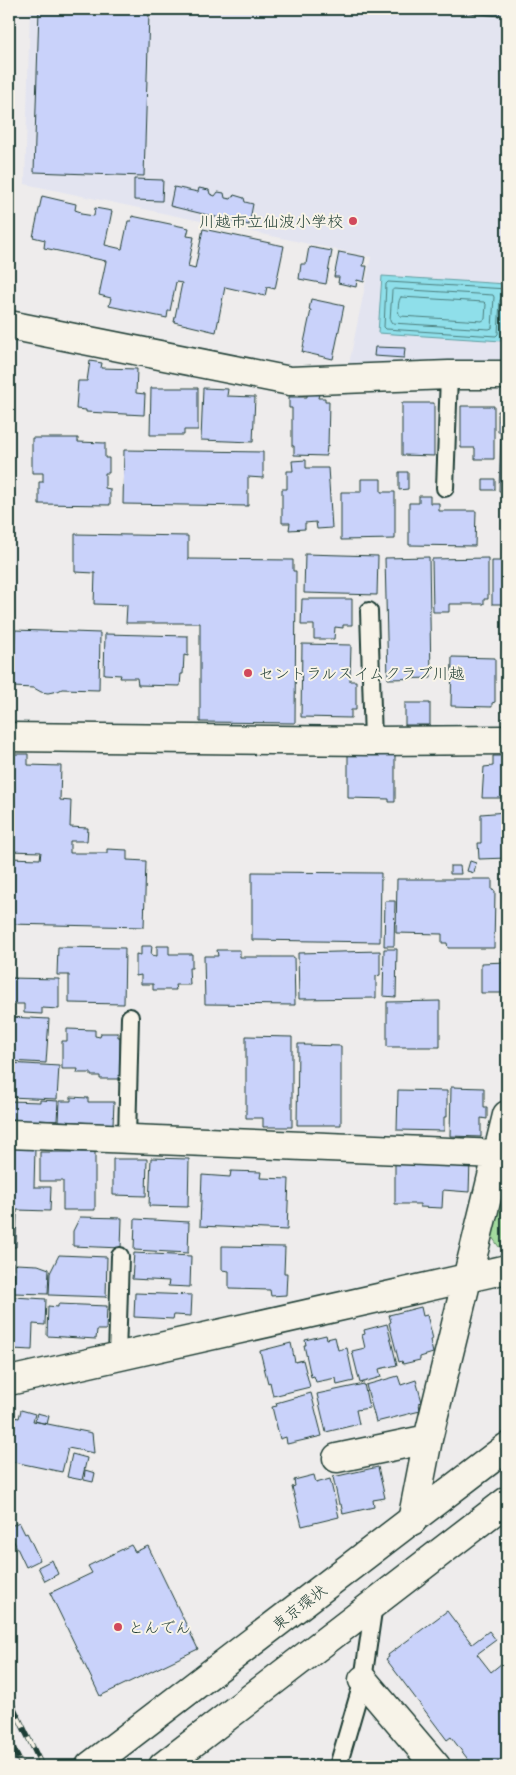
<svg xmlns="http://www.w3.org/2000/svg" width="516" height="1775" font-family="'Patrick Hand','Klee One',sans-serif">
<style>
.built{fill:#e3e4f0}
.green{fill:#a3da9e;stroke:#618c69}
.water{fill:#8fdfea;stroke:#629ea1}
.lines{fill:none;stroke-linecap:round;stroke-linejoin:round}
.shore{stroke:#4c7e7d;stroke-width:1}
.building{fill:#c9d2fa;stroke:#1f3d34}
.lane-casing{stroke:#1f3d34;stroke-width:20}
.street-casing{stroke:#1f3d34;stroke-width:31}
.secondary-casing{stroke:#1f3d34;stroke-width:31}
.highway-casing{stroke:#1f3d34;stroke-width:31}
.lane{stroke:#f7f3e8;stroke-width:16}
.street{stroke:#f7f3e8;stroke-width:28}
.secondary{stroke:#f7f3e8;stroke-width:28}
.highway{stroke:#f7f3e8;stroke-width:28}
.rail-casing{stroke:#1f3d34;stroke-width:5.5}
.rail{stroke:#f7f3e8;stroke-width:4;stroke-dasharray:11;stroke-linecap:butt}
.poi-dot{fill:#d1495b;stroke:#f7f3e8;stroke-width:2}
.labels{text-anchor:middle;stroke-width:4;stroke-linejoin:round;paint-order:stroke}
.poi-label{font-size:16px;fill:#1f3d34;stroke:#f7f3e8;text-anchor:start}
.street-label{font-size:16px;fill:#1f3d34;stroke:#f7f3e8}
</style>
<rect width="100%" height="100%" fill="#eeecec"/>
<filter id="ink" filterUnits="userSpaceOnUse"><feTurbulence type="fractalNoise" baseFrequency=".02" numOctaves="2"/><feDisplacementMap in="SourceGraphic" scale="10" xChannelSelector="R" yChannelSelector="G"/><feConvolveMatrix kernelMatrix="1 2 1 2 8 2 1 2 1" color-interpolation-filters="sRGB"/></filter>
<g filter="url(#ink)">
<path class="built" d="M30,9h477v350l-158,5 22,-107 -346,-73z"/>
<path class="green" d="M507,1167v78l-8,2 -9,-13z"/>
<path class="water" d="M382,276l124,8 -4,57 -124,-8z"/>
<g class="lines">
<path class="shore" d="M394,289l99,6 1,2 -2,31 -3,1 -97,-6 -2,-3 2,-29z
M507,289l-119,-7 -2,2 -2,43 2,2 110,7 2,-2 2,-34 3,-3 4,-1
M401,297l83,5 2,2 -1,15 -3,2 -82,-5c-3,-4 -2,-16 1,-19z"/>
</g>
<path class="building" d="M39,9l110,4 -5,163 -110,-4z
M434,9h66l-1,7z
M134,179l29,1 -1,21 -28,-1z
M174,187l24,5 1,-4 10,2 1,4 5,2 3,-4 6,1 1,5 6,1 3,-4 10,3 1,4 8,2 -4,21 -79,-19z
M42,196l34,8 -1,6 6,2v2l13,2 1,-8 17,3 -7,34 17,4 6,-28h3l1,-5 57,12 -2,8 7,1 -6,30 7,2 8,-40 81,17 -9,43 -8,-2 -2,9 -40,-9 -9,45 -42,-10 8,-39 -6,-1 -6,29h-2l-1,7 -58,-12 2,-8 -12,-3 7,-34 -62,-13 1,-8 -12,-3z
M309,247l23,4 -6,33 -27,-5 2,-15h5z
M339,252l26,5 -2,9h4l-3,16 -7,-2 -1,7 -18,-4 1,-6h-5z
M311,299l33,7 -11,53 -31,-7 9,-42h-2z
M375,347l30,1 -1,10 -30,-2z
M90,361l12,2 -1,5 36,1 -1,24 9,1 -1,21 -58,-3v-2l-10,-1 2,-28h9z
M151,388h47v42h-14v5h-34z
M203,388l25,1 -1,7 28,1 -2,45 -52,-2z
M307,394h12l-1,4h7v3h4l-1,46 -1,-1 -1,10 -32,-1v-9h-2v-38h-3v-11h18z
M402,403h32v53l-32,-1z
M461,406h33v53h-19v-11h-14z
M498,411h9v80h-8l2,-59h-3z
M32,438h46v4l27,1v15h4v15h-4v15l5,1v16l-71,-1v-22h4v-9h-11z
M124,450l139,2v26l-15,-1v29l-125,-2z
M306,460v8h22l4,60 -15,1 -1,-7 -11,1v6l-16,1 1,-7h-8v-34h5v-18h6l-1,-10z
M399,472h9v17l-9,1z
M361,479h20v13h14v47l-54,1v-48h20z
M483,479h12v11h-12z
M419,496h11v7h9v8h37l-1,35 -66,-1v-42h10z
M75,534l113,2v23l105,1v11h3l-1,152 -95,-1v-99h-74l1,-18 -33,-1 1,-31 -20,-1z
M305,554l73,2 -1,39 -73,-2z
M429,557l2,121 -43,1 -3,-121z
M488,558v41h-4v5h-35v8h-16l-1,-53z
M492,561h15v43h-15z
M302,599h50v26h-9v3l-8,-1 -1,12h-20v-14h-13z
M15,630l85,3 -1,57 -37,-1 -4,2 -10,2 -7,-1 -7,-4 -21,-1z
M105,634l83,2v20l-4,-1 -1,19h-2l-1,12 -42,-1 -1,-7h-17l1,-3 -17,-1z
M302,644l49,1 -1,36h6v29h-5v8l-50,-1z
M452,657l43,1v44l-3,1v4l-41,-1z
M405,703h25v22h-25z
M500,750h7v48h-25l2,-31 9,-1v-10h7z
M348,751l47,1v50h-6v-3l-41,-1z
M11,754h17v11l33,1 -1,34 11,1 -1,26 18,1 -1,13h-17v12h37v-4l20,1v10l19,1 -2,66 -135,-3v-66l31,1 1,-7 -32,-1v-83h2z
M507,808v50l-28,1 -1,-16h3v-29l25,-2z
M470,861l6,2 -2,10 -7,-2z
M450,866h10l1,8h-11z
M252,872l129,1 -1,69 -128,-2z
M397,879h95v11l3,1 -1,57h-46l-1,-5h-5v-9l-46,-1z
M385,901h10l-1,45h-10z
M141,946h11l-1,9 6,1v-10h12v8h23v14h-3l1,17h-15l1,5h-23v-6h-12v-9l-5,1v-22l5,1z
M58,947l67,1 -1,56 -55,-1v-28h-12z
M384,949h13l-1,48 -13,-1z
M217,950h23v7h54l1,48 -90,-1 -1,-48h14z
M380,951v24l-4,1v22l-77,1 -1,-46z
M507,962v31h-26v-30z
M9,978l50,1v30l-17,-1v6l-18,-1v-9h-15z
M440,1001v46h-53v-45z
M9,1017l40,2 -3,44 -37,-2z
M67,1029l28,1v6l5,1 1,-4h17v4h2v42h-20v-3h-9v-3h-14l1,-4h-16v-28h5z
M246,1036l46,1v90h-29v-9h-17z
M298,1044h7l-1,1 37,1v79h-44z
M9,1063l50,3 -2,33 -48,-2z
M451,1087l33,1v19h3v12l-6,-1v19l-31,-1z
M398,1090l49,1v26h-3v14l-47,-1z
M71,1097l17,1v4h26l-1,22 -54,-3 1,-20h11z
M40,1100l18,1 -1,20 -18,-1 -1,4 -29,-1v-22l31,1z
M9,1148h26l-1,39h17l-1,24 -33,-1v3h-8z
M40,1152h55v58h-32v-29h-23z
M151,1158l38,1 -1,48 -39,-1z
M113,1159h34l-1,37 -33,-1z
M445,1160l25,1 -1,31 -26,-2 -1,18 -22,-1v-3h-25v-41l49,3z
M231,1171l30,1 -1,6 29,1 -2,51 -87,-4 2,-51 28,2z
M9,1215h8l-1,32h-7z
M80,1217l42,1 -1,30 -48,-2v-15z
M135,1219l54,3 -1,31 -54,-3z
M222,1246l63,1 -1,26h3l-1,22 -15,1 -1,-6 -41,-1v-18l-7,-1z
M134,1253l57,3 -1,31 -22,-1 1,-5 -37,-2z
M59,1255l48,2 -1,40 -57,-2 1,-22z
M9,1262h4l-1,31h-3z
M15,1264l23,1 11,4 -1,25 -34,-1z
M135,1293l57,2 -1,21 -17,-1 -1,4 -39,-2z
M9,1297h3l-3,62z
M14,1297l32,2 -1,26 -12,-1 -1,26 -20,-1z
M58,1304l49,2 -1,24h-9l-1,9 -49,-3 1,-30 10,1z
M421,1307l2,9 4,-1 6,24 -3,1 3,13 -13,4v3l-17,4 -1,-3 -3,1 -10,-39 2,-1 -2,-7z
M387,1324l10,41 -18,4 2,8 -21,6 -8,-32 13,-3 -3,-13 3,-1 -1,-4z
M326,1335l1,4 8,-2 3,13 9,-2 7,33 -17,4 -1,-7 -20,4 -2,-6 -3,1 -7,-32h2l-1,-5z
M291,1343l4,19 8,-2 7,27 -37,9 -3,-14 -2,1 -8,-32z
M398,1376l3,9 15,-5 6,22 -3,1 1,8 -44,11 -10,-37z
M364,1384l5,24 -13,2 3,14 -33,8 -9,-38z
M311,1393l11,43 -35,8 -1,-7 -6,2 -8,-32 5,-1 -1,-3z
M21,1410l14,4 -2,7 59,12 2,20 -26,-5 -6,24 -53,-11v-45l10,2z
M37,1413l12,3 -2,8 -12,-3z
M72,1454l15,4 -5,22 -15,-3z
M378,1467l7,31 -12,2 1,7 -31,7 -2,-10h-2l-6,-27z
M85,1470l10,3 -2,9 -9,-2z
M314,1475l2,8 14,-4 9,38 -37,9 -10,-39 3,-1 -1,-6z
M19,1522l6,12 2,-1 13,27 -14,7 -17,-36v-4z
M131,1545l4,7 13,-6 50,103 -98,47 -50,-103 42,-20 -4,-7z
M52,1560l6,14 -13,7 -7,-14z
M447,1611l25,33 17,-13 7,9 -19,14 14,18 16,-13v96l-15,11h-19l-22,-29 -4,3 -61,-81 3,-2 -1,-2z"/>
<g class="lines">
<g class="lane-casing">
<path id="lane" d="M445,488l4,-113
M369,611l4,130
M127,1138l3,-121
M117,1356l3,-100
M338,1766l25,-86 11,-76"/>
</g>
<g class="street-casing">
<path id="street" d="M9,325l281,56 159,-6h58
M9,737l364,4 134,-1
M9,1134l489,20
M337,1458l91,-19
M412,1521l16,-82 79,-324
M363,1680l73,86"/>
</g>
<g class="secondary-casing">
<path id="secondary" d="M9,1381l498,-112"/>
</g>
<g class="highway-casing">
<path id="highway" d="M90,1766l417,-319
M163,1766l344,-265"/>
</g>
<use href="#lane" class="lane"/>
<use href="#street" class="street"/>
<use href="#secondary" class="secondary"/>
<use href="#highway" class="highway"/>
<g class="rail-casing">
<path id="rail" d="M9,1698l33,68
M9,1739l13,27"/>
</g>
<use href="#rail" class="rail"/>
</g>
</g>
<g class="poi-dot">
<circle cx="353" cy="221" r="5"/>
<circle cx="248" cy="673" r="5"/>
<circle cx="118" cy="1627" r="5"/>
</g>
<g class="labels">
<g class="poi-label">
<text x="343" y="227" text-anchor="end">川越市立仙波小学校</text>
<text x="258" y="679">セントラルスイムクラブ川越</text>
<text x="128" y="1633">とんでん</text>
</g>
<g class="street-label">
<text transform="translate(299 1607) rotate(-38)" y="6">東京環状</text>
</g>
</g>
<rect width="516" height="1775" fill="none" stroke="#f7f3e8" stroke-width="30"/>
<rect x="15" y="15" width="486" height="1745" fill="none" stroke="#1f3d34" stroke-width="2" filter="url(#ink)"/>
</svg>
